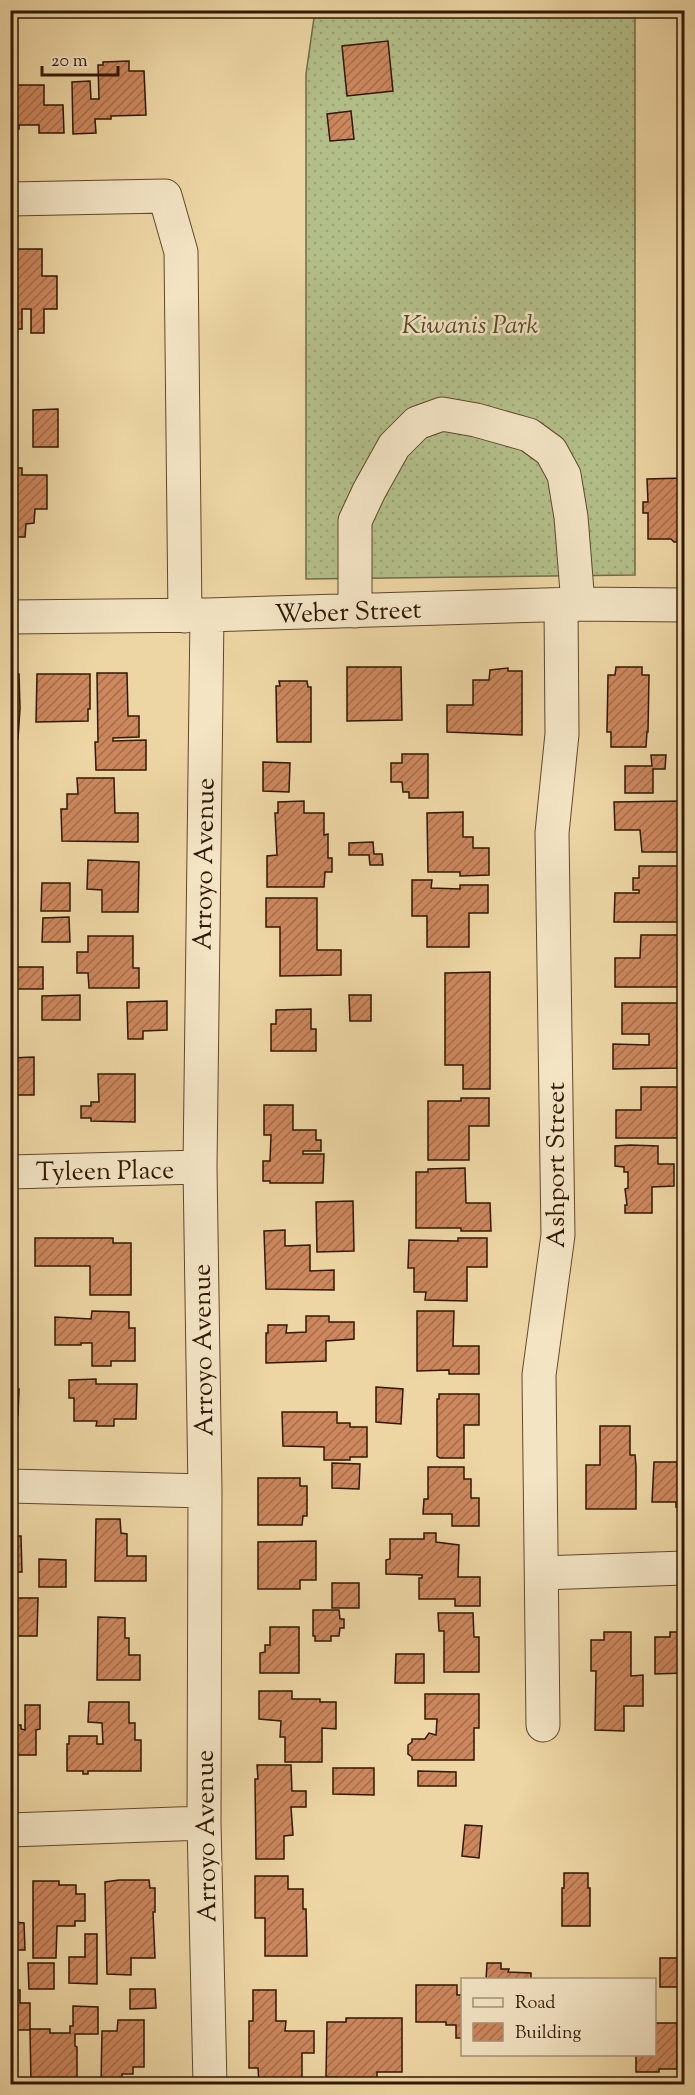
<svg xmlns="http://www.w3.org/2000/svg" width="695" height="2095" font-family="'Sorts Mill Goudy',serif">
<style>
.grass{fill:url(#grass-dots);stroke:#726c46;stroke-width:1.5}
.building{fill:url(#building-hatch);stroke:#301803;stroke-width:1.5}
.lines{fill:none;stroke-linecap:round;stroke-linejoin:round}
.minor-casing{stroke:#5f482b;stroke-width:35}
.minor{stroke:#f3e4c4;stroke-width:33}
.labels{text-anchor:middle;stroke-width:5;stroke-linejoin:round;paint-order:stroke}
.park-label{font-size:26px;font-style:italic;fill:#574a2c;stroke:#f3e4c4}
.street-label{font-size:26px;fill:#301803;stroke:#f3e4c4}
</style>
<defs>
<pattern id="grass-dots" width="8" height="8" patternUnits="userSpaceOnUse" patternTransform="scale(1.5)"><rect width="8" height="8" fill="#b3bf8a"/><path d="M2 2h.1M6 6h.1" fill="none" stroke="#9aa375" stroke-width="1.8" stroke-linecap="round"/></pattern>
<pattern id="building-hatch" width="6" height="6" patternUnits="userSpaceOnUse" patternTransform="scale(1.5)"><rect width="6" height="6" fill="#cc875d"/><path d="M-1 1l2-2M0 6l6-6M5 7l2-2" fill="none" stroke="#a66d4b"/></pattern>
</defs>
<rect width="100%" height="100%" fill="#edd6a4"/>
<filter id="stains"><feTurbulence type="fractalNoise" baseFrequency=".00333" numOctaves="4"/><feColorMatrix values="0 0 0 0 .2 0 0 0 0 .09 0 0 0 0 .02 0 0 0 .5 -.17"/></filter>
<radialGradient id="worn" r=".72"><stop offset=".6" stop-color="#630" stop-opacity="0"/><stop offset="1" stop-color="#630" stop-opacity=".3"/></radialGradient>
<path class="grass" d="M315,11h320v564l-329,4v-505z"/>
<path class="building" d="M388,41l5,50 -46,5 -5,-50z
M129,61v10h15l2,44 -35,1v3h-16l1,14 -23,1 -1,-52 18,-1 1,18h8l-1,-34h5v-3z
M10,85h34v20h19l1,28h-25v-8h-20v4h-9z
M351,111l3,28 -24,2 -3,-27z
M14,249h28v27h15v33h-13v24h-13v-24h-9v20h-12v-30h6v-7l-6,1v-42h4z
M58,409v38h-25v-37z
M10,468h12v7h25v34h-12l-1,14 -8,1 -1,13h-15z
M684,478v64h-10l-3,-3h-23v-26h-5v-11h5l-1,-23z
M347,667h54l1,53 -55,1z
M616,667h26v8h7l-1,57h-1l-1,15h-35v-15h-4l1,-57h7z
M508,668v3h14v64l-75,-3v-27h26v-25h16l1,-10z
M97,673h30l1,43h11v21l-26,1v3l33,-1v30h-50l-1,-28h3z
M10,674h9l1,34 -2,31h-4v21h-4z
M37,674h53v35h-2v12l-52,1z
M279,681h28l1,6h3v55h-34l-1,-56h4z
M681,721h3v44h-2z
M402,754h26v44h-19v-6h-6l-1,-10h-11v-19h11z
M651,755h15l-1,14h-12v24h-28v-27h27z
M263,762l27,1 -1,29 -26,-1z
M77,778h37l1,35h23v29l-76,-1 -1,-32h6v-15h11z
M304,801v12h20v22l4,-1v24h4v14h-7l-1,15h-57v-31l10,-1 -2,-42h3v-11z
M684,801v51h-42l-2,-22h-25l-1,-28z
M463,812v25h10v11h16v27l-29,1v-4h-32l-1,-59z
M373,842l1,12h8l1,11h-13l-1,-10h-20v-12z
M88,860l51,2 -1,50h-36v-22l-15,-1z
M639,866h45v56h-70l1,-29h24v-3h-6v-12h6z
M412,880h20l-1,8 29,1v-4h28v28h-19v34h-42v-31h-15z
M42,883h28v28h-29z
M266,898h51v52h24v25l-61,1v-49h-14z
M69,917l1,25h-28l1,-24z
M641,935h43v52h-69v-29h25z
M88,936h45v32h6v20h-50l-1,-15h-11v-21h11z
M10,967h33v22h-33z
M490,972v117h-27v-24h-18v-92z
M80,995v25h-38v-24z
M349,995h22v26h-21z
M167,1001v29l-24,1v8h-15l-1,-37z
M622,1003h56l-1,28h7v31h-7v6l-64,1v-25l36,1v-11h-27z
M311,1009v20h5v22h-45v-27h5v-14z
M34,1057v38h-24v-37z
M98,1074h37v48l-44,-1v-3h-10v-12h10v-4h8z
M641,1087h43v51h-68v-28h25z
M461,1098h28v28h-20v34h-41v-59h33z
M264,1105h29v25h23v10h5v11h-18v3h21l-1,29h-53v-2h-7v-20h7l1,-26h-7z
M630,1145l28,1v18h16v22l-22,1v26h-27v-8h2l-2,-16 3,-1v-16h-4v-5l-9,-1v-20z
M465,1168l1,35h24l1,28h-30v-3h-45v-56h12v-3z
M353,1201l1,50 -37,1 -1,-50z
M285,1230v16l25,-1v26l24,-1v20l-68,-1 -2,-58z
M35,1238h78v5h18v52h-41v-29h-55z
M458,1238h29v29h-20v34l-42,-1 1,-8h-12v-24h-6l1,-28 49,1z
M92,1311l37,1v16h6v33h-24v5h-19v-23h-11v2h-26v-28l36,2z
M417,1311h37l-1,35h26v28h-30v-4l-32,1z
M306,1316h23v6h25v17l-28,2v20l-60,2v-30h2v-8h19l-1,8 20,-1z
M96,1379v5h41l-1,35h-22v7h-18l1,-5h-23v-23h-5v-18z
M376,1387l27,2 -2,35 -25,-2z
M10,1389h9l-1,26h-8z
M439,1394h40v31h-15v33h-24l-3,-2v-57h2z
M282,1412h55v11h13v4h17v30h-17v3h-26v-13l-41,-1z
M600,1426h30v29h5l1,11v43h-50v-44h14z
M654,1462h23l1,9h6v37l-8,-1v-5h-24z
M332,1463l28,1 -1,25 -27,-1z
M428,1467h36v12h7v19h8v28h-27v-12h-29l1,-15h4z
M258,1478h42v8h7v30h-4l-1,9h-44z
M96,1519h24l1,14 6,1v22h19v25h-51z
M424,1533h12v9l23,3 -1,32h22v29h-25v-7h-36v-21h3v-3l-36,-1v-14l4,-1v-20h34z
M10,1536h11l1,36h-12z
M316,1541v39h-16v9h-42v-47z
M39,1559l27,1v27h-27z
M332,1583h27v25h-27z
M12,1598h26l-1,38h-26z
M313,1610h26l1,9h4v9h-4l-1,8h-8v5h-16v-5h-2z
M438,1613h35l1,24h5v35h-35v-41h-5z
M98,1617l27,1v20h4v17h11v25h-43z
M270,1627h29v46h-39v-20l5,-1v-7h5z
M604,1632h27v44l12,-1v31h-19v25l-29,-1 1,-59h-5v-31h13z
M670,1632h14v41l-29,1v-37h15z
M396,1654h28v29h-29z
M259,1691h33v8h28v3h16v27l-14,-1v34h-37v-25h-5l1,-16 -22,-2z
M425,1694h54v34h-5v32h-62v-3l-4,-3v-9l4,-3v-3h13l4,-6 7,2 1,-16h-12z
M89,1702h40v21h6v17h6v31h-53v3h-5v-3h-16v-27h2v-8h28v8h6l-1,-21 -14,-1z
M25,1705h15v24l-4,1v25h-26v-30h11v4l4,1z
M257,1765h34l1,26h14v16h-15l2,28 -9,1v23h-28l-1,-80h3z
M333,1768h41v27l-41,-1z
M418,1771l38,1v14h-38z
M465,1825l17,1 -3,32 -17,-2z
M564,1873h24v15h2v38h-28v-38h2z
M255,1876h33v13h15v20h3l1,47h-42v-38h-10z
M119,1880h30l1,8h5v24h-2l2,46h-24v17l-24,-1 -2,-92z
M33,1881h26v4h17v9h9v27h-10v5h-18l-1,32h-23z
M10,1888h3v34l11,1 1,27h-11v2h-4z
M85,1934h12v50l-28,-1v-26h16z
M660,1958h24v29h-24z
M28,1963h26v26h-25z
M487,1963h14v6h8l-1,3 23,1v7h-45z
M416,1985h41v10h5v43h-6v-13h-10v-3h-30z
M130,1989h25l1,19 -26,1z
M10,1990h10v13h10v27h-20z
M253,1990h23v31h10l-1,10h29v22h-12v28l-18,-1v4h-25l-1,-16h-9v-47h4z
M73,2006l25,1v27h-23v12l2,1v37h-46l-1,-55h20v4h20v-7h3z
M346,2018h56v54h-25v7l-51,-2 1,-55h19z
M118,2020h26v47h-11v7h-11v10h-21l1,-53h15z
M654,2023h23v46h-18v3h-23v-18h18z"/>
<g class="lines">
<g class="minor-casing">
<path id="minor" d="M10,199l155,-3 16,56 4,364
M355,611v-90l14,-30 25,-45 23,-23 25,-9 34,6 53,15 22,16 13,24 7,42 7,87
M207,615l-7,552 5,324 -1,332 6,261
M10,617l197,-2 371,-11 106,1
M10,1172l190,-5
M10,1486l195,5
M542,1573l142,-5
M543,1725l-4,-350 19,-140 -6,-402 10,-99 -1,-129
M10,1830l194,-7"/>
</g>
<use href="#minor" class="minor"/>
</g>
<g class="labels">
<g class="park-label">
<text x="470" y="333">Kiwanis Park</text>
</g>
<g class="street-label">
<text transform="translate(348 611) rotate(-2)" y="9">Weber Street</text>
<text transform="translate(203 864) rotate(-89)" y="9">Arroyo Avenue</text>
<text transform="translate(555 1165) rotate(-90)" y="9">Ashport Street</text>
<text transform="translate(105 1170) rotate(-1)" y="9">Tyleen Place</text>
<text transform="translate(202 1350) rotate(-91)" y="9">Arroyo Avenue</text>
<text transform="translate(205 1836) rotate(-91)" y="9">Arroyo Avenue</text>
</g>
</g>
<rect width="695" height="2095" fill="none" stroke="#edd6a4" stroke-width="36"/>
<rect x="12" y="12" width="671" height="2071" fill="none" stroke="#301803" stroke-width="3"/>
<rect x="18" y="18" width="659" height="2059" fill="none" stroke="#301803" stroke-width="1.5"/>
<rect x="461" y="1978" width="195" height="78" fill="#f3e4c4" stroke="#a59277" stroke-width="1.5"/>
<rect x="473" y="1998" width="30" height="9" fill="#f3e4c4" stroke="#a59277" stroke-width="1.5"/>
<text x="515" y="2008" font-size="18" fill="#301803">Road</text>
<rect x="473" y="2023" width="30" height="18" fill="url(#building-hatch)" stroke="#a59277" stroke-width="1.5"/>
<text x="515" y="2038" font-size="18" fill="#301803">Building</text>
<path d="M42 66v9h76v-9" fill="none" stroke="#301803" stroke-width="3"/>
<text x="51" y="66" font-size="18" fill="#301803" stroke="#f3e4c4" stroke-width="4.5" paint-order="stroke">20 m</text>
<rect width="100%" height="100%" filter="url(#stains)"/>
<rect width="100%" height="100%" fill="url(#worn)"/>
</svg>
